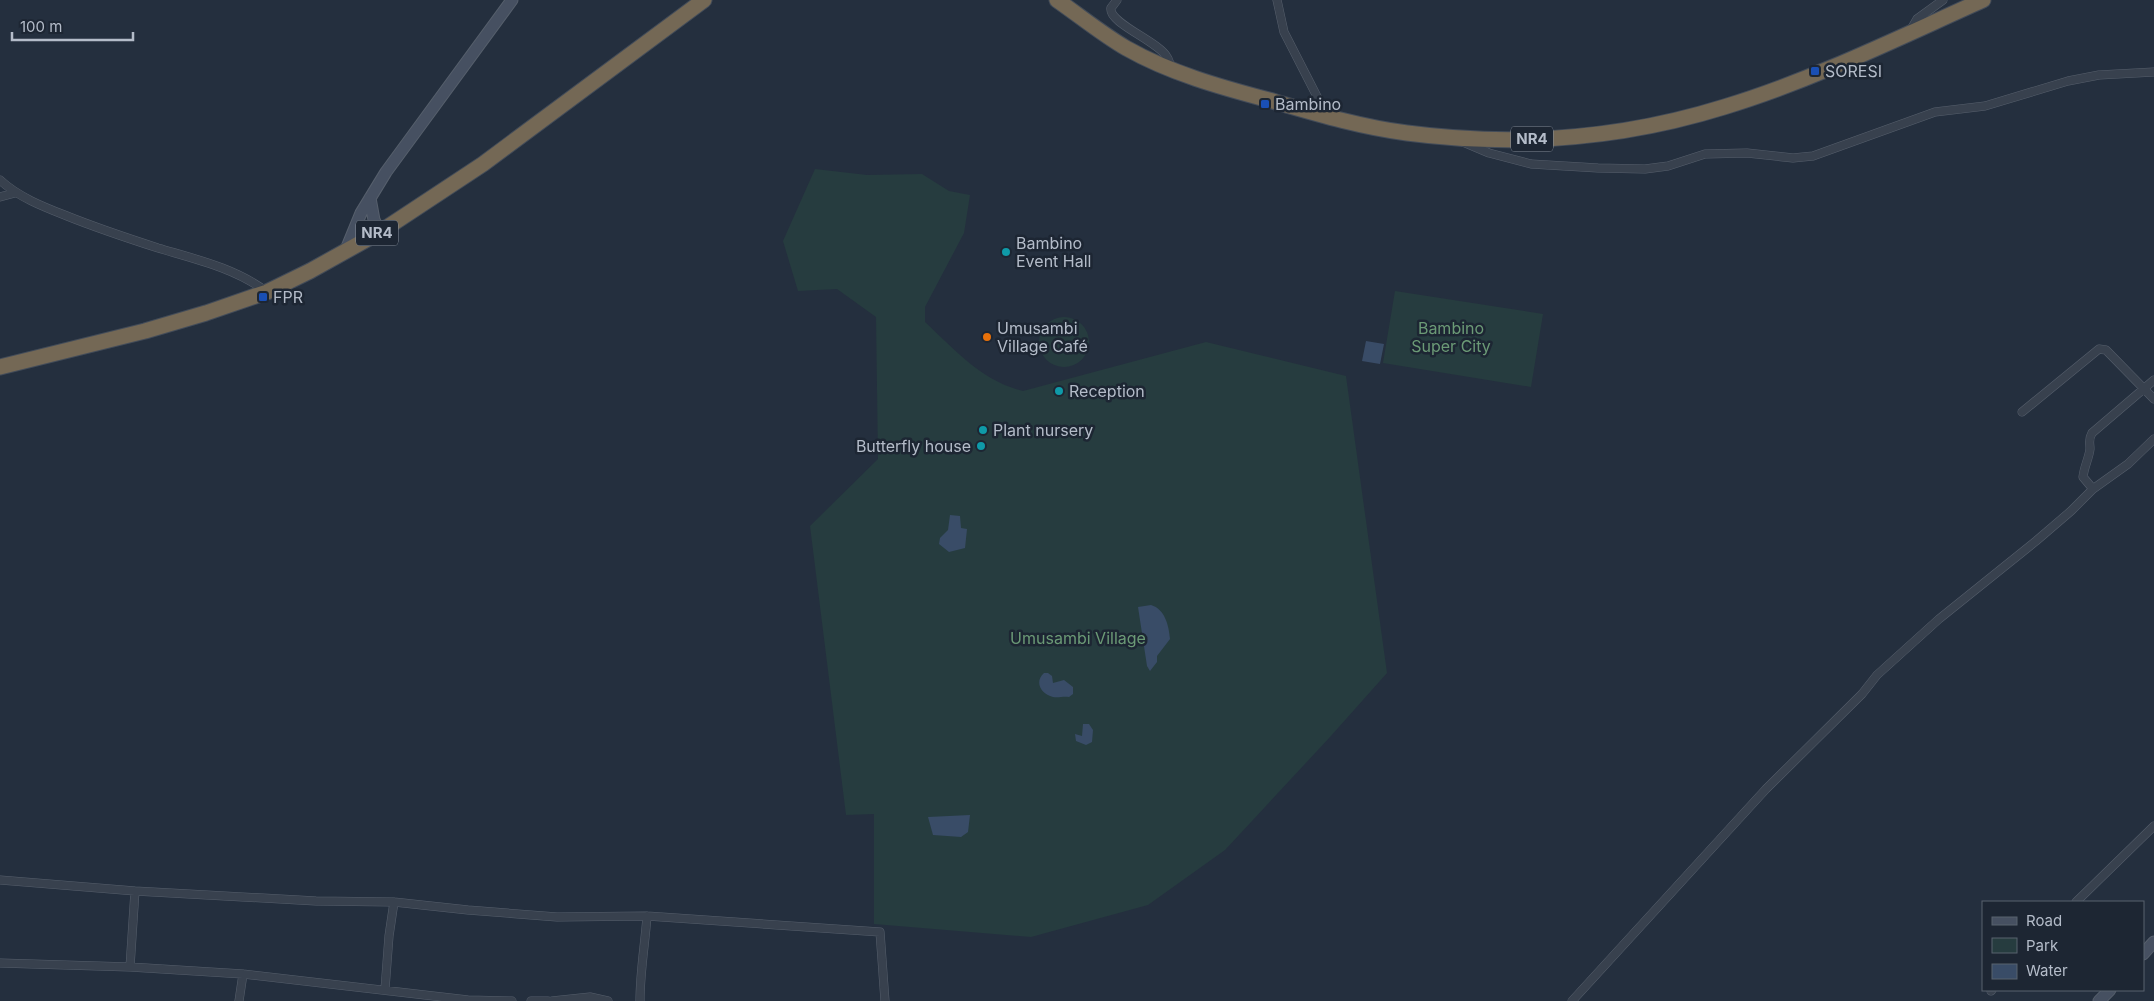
<svg xmlns="http://www.w3.org/2000/svg" width="2154" height="1001" font-family="Inter,sans-serif">
<style>
.green{fill:#263c3f}
.water{fill:#394c67}
.lines{fill:none;stroke-linecap:round;stroke-linejoin:round}
.street-casing{stroke:#565f6c;stroke-width:9}
.secondary-casing{stroke:#565f6c;stroke-width:13}
.highway-casing{stroke:#434c59;stroke-width:17}
.street{stroke:#38414e;stroke-width:8}
.secondary{stroke:#465061;stroke-width:11}
.highway{stroke:#746855;stroke-width:15}
.transit-dot{fill:#1a4fb4;stroke:#1d2633;stroke-width:2}
.culture-dot{fill:#0f9aa8;stroke:#1d2633;stroke-width:2}
.food-dot{fill:#e8710a;stroke:#1d2633;stroke-width:2}
.labels{text-anchor:middle;stroke-width:5;stroke-linejoin:round;paint-order:stroke}
.shield{fill:#1d2633;stroke:#878f9c;stroke-width:1}
.shield-label{font-size:15px;font-weight:bold;fill:#b4bcc9}
.poi-label{font-size:16px;fill:#b4bcc9;stroke:#1d2633;text-anchor:start}
.park-label{font-size:16px;fill:#6b9a76;stroke:#1d2633}
</style>
<rect width="100%" height="100%" fill="#242f3e"/>
<path class="green" d="M815,169l52,6 55,-1 27,17 21,4 -6,38 -39,74v15c30,28 57,59 98,69l183,-49 140,34 41,297 -57,64 -105,113 -77,55 -117,32 -157,-13v-110l-28,1 -36,-289 68,-67 -2,-142 -39,-28 -39,2 -15,-50z
M1395,291l148,23 -12,73 -148,-24z
M1039 342a25 25 0 1 1 50 0a25 25 0 1 1-50 0Z"/>
<path class="water" d="M1366,341l18,3 -4,20 -18,-3z
M950,515l10,1 1,12 6,1 -2,19 -16,4 -10,-8 1,-6 8,-8z
M1151,605c14,4 18,21 19,34l-13,17v6l-7,9 -3,-5 -9,-59z
M1044,673h4l4,3 1,7 11,-3 9,7v7l-4,3c-6,-1 -10,1 -16,0 -12,-3 -19,-15 -9,-24z
M1083,724h6l4,6 -1,12 -6,3 -10,-4 -1,-7 7,2z
M970,815l-2,17 -7,5 -28,-2 -5,-18z"/>
<g class="lines">
<g class="street-casing">
<path id="street" d="M1117,0l-6,8c-3,15 47,33 56,49 2,3 3,8 3,11
M1277,0l7,32 42,82
M1910,31l7,-12 26,-19
M1463,142l26,11 42,11 67,4 47,1 23,-3 37,-12 42,-1 46,5 20,-2 122,-44 50,-6 83,-25 31,-6 55,-3
M0,180c18,17 44,27 67,36 30,12 60,22 91,32 37,11 77,20 109,44
M0,197l15,-4
M2022,412l77,-63 7,1 48,49
M2093,489l-10,-12c1,-10 6,-19 7,-28 0,-7 -2,-9 2,-16l62,-53
M0,880l135,11 181,10 78,1 74,8 89,7 90,-1 233,16 5,69
M2076,902l78,-76
M0,963l130,4 113,7 225,26 44,1
M130,967l5,-76
M385,989l4,-53 5,-34
M1991,991l1,-1
M239,1001l4,-27
M531,1001h17
M552,1001l38,-4 18,4
M640,1001c0,-29 5,-57 7,-85
M1572,1001l194,-212 96,-95 15,-19 62,-56 97,-78 35,-30 22,-22 35,-25 26,-25"/>
</g>
<g class="secondary-casing">
<path id="secondary" d="M370,198l4,22 6,12
M345,252l16,-39 25,-41 126,-172
M2143,954l11,-12
M2099,1001l11,-11"/>
</g>
<g class="highway-casing">
<path id="highway" d="M1057,0c23,16 45,34 69,48 44,25 94,39 143,52 45,13 91,27 138,33 107,14 214,6 317,-26 89,-27 174,-69 259,-107
M0,367l145,-36 61,-18 61,-21 43,-21 70,-39 103,-68 221,-164"/>
</g>
<use href="#street" class="street"/>
<use href="#secondary" class="secondary"/>
<use href="#highway" class="highway"/>
</g>
<g class="transit-dot">
<rect x="1810" y="66" width="10" height="10" rx="2.5"/>
<rect x="1260" y="99" width="10" height="10" rx="2.5"/>
<rect x="258" y="292" width="10" height="10" rx="2.5"/>
</g>
<g class="culture-dot">
<circle cx="1006" cy="252" r="5"/>
<circle cx="1059" cy="391" r="5"/>
<circle cx="983" cy="430" r="5"/>
<circle cx="981" cy="446" r="5"/>
</g>
<circle class="food-dot" cx="987" cy="337" r="5"/>
<g class="labels">
<g class="shield">
<rect x="1511" y="126.5" width="42" height="25" rx="4"/>
<rect x="356" y="220.5" width="42" height="25" rx="4"/>
</g>
<g class="shield-label">
<text x="1532" y="144">NR4</text>
<text x="377" y="238">NR4</text>
</g>
<g class="poi-label">
<text x="1825" y="77">SORESI</text>
<text x="1275" y="110">Bambino</text>
<text x="1016" y="249">Bambino<tspan x="1016" dy="18">Event Hall</tspan></text>
<text x="273" y="303">FPR</text>
<text x="997" y="334">Umusambi<tspan x="997" dy="18">Village Café</tspan></text>
<text x="1069" y="397">Reception</text>
<text x="993" y="436">Plant nursery</text>
<text x="971" y="452" text-anchor="end">Butterfly house</text>
</g>
<g class="park-label">
<text x="1451" y="334">Bambino<tspan x="1451" dy="18">Super City</tspan></text>
<text x="1078" y="644">Umusambi Village</text>
</g>
</g>
<rect x="1982" y="901" width="162" height="90" fill="#1d2633" stroke="#59626f"/>
<rect x="1992" y="917" width="25" height="8" fill="#465061" stroke="#59626f"/>
<text x="2026" y="926" font-size="15" fill="#b4bcc9">Road</text>
<rect x="1992" y="938" width="25" height="15" fill="#263c3f" stroke="#59626f"/>
<text x="2026" y="951" font-size="15" fill="#b4bcc9">Park</text>
<rect x="1992" y="964" width="25" height="15" fill="#394c67" stroke="#59626f"/>
<text x="2026" y="976" font-size="15" fill="#b4bcc9">Water</text>
<path d="M12 32v8h121v-8" fill="none" stroke="#b4bcc9" stroke-width="2.5"/>
<text x="20" y="32" font-size="15" fill="#b4bcc9" stroke="#1d2633" stroke-width="4" paint-order="stroke">100 m</text>
</svg>
